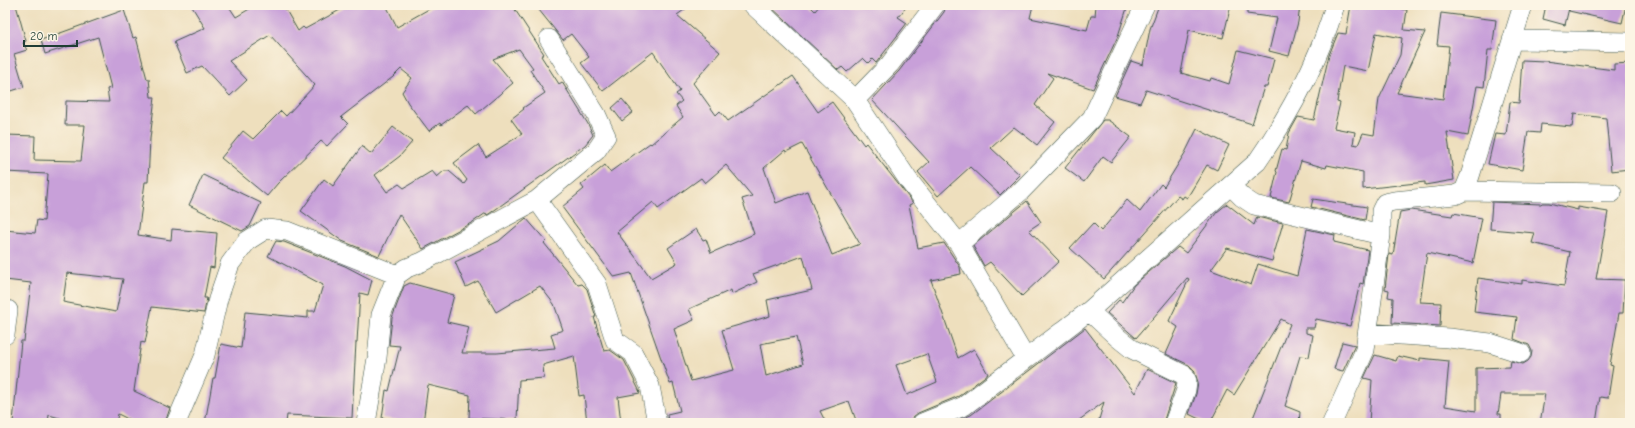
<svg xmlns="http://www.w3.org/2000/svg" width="1635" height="428" font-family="'Comic Neue',sans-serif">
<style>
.building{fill:#c8a0d9;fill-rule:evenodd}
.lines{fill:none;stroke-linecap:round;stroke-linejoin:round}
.minor-casing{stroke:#3e5549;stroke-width:20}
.minor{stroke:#fff;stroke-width:19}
</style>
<rect width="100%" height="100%" fill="#fcf5e5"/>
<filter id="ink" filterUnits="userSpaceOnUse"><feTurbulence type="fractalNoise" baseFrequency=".025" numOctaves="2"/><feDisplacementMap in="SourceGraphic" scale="8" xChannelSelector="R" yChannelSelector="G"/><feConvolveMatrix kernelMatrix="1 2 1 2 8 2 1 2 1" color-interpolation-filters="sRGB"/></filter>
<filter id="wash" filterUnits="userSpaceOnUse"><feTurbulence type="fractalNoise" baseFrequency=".012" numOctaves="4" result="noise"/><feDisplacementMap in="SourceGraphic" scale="16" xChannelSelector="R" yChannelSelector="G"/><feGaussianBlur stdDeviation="0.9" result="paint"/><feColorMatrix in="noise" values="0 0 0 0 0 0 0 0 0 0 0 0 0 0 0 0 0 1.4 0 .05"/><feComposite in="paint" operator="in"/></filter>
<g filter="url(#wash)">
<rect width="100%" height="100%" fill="#eedfbd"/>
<g id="blocks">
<path class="building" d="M5,5h11l10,36 -3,2 4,7 -13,4 10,33 -19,6z
M191,5h37l8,12 20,-12h27l15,26 5,-4 2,2 44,-24h37l11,22 39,-22h76l32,49 -3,2 18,28 3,-2 26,42 5,11 -8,10 -96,69 -2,1 -1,-2 -13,9 -50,27 -24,-35 -20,42 -37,-15 -41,-30 23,-32 9,7 29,-40 9,8 22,-27 19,15 -12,14 -25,19 12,17 12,-8 5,4 28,-17 5,6 7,-6h5l15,13 3,-4 -13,-17 24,-18 8,12 36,-23 -11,-15 13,-10 -1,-1 22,-15 -15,-23 3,-2 -14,-19 -26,10 20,24 -37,31 -8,-9 -27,20 -1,-2 -11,8 -21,-28 -6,-11 10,-14 -11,-9 -8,8 -52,40 7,7 -21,22 -6,-5 -43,42 -11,13 -46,-38 22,-27 10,8 28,-28 5,5 29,-31 -45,-50 -41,26 18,19 -17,16 -28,-30 -15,7 -13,-31 31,-14z
M535,5h156l-14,10 43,37 -27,31 23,32 4,-4 8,10 65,-45 25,36 14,-10 32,43 2,-2 47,60 -4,2 9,43 26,-5 16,24 1,7 -30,6 27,78 16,-9 14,25 -29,22 -41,17 -5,4 -2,6h-54l-8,-22 -29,10 6,12h-158l-1,-9 13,-3 -7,-28 -3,1 -39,-111 -17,4 -52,-70 22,-18 -3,-4 24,-20 5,7 40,-29 1,1 32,-27 -7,-11 6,-5 -6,-7 4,-3 -27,-39 -50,39 -22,-28 8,-6 -18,-23 -8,6zM802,144l58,100 -28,11 -25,-64 -31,12 -12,-35 21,-18 1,2zM726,165l26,31 -10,3 12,35 -43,19 -5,-14 -3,1 -7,-11 -28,19 9,15 -26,15 -34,-46 36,-30 5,7 43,-31 4,5zM803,256l9,34 -45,10 3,16 -48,14 12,40 -43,11 -17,-52 20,-9 -5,-11 42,-19 1,4 25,-12 -4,-8zM796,337l7,27 -37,12 -6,-32zM927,354l10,28 -30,13 -11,-30z
M769,5h40l6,6 5,-6h88l-10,12 9,6 -31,40 -4,-4 -4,4 -5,-5 -16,14 -5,-5 -4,3z
M946,5h87l-3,13 57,12 4,-14h4l1,-11h32l-10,31 -25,53 -46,-16 6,5 -18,27 20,17 -18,23 -23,-18 -23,21 29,27 -20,20 -30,-28 -32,29 -20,-24 11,-10 -57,-62 27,-29 45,-59z
M1159,5h72l-8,33 -34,-8 -8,43 29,8 1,-3 18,6 9,-34 36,9 -7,28h-3l-12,37 -106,-34 -6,13 -25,-7 16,-35 12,4 7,-36z
M1247,5h53l-2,17 -9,34 -20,-5 8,-33 -30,-4z
M1351,5h40v2l16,3 -3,20 21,2 -28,61 46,6 6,-53 -12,-1 4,-32 55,7 -4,30h-4l-4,37 -7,-1 -9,50 -21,-4 7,48 -29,5v-3l-62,7v-17l-36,-7 -1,3 -25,-7 -12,41 -18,-4 6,-26 -1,-1 6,-22 4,1 3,-17 9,-16 16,3 15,-65 9,-22 8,1zM1376,33l26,5 -2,17 -21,44 -5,36 -11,-2 -5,12 -5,-1 2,-12 -21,-4 6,-25 -3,-1 6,-36 25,5z
M1546,5h80l-4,18 -53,-12v-3l-4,17 -22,-6z
M124,10l9,28 3,-1 11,42h2l2,18h4l-5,42 -2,43h-3l-7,53 33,5 1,-11 45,4 -3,35 -4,-1 -6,31h3l-3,15 -52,-6 -7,36 -4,-1 -7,49 36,17 -5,15h-29l-18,-9 -2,9h-39l-28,-8 -1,8 -35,-1 8,-81h3l7,-58 -26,-3v-50l30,3 2,-13 7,1 4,-47 -43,-2 1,-37 29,1 -1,24 47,1 4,-36h-20l1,-24 43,1 -2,-13 4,-1 -13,-51 -53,17 -4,-14zM67,273l56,6 -7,33 -53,-10z
M1522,60l23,1 69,9v-6l16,-1v106l-19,2 -5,-53 -32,-4 -2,13 -31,-3 -1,9 -12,-1 -6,38 -34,-6 7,-30 11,1 4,-33 9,1z
M622,99l11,13 -11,9 -10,-13z
M1103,120h5l23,17 -20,25 -8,-6 -19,26 -19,-14z
M1197,129l32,16 -12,25 -10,-5 -20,33 -3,-2 -2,3 -4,-3 -74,83 -34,-31 23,-25 8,8 26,-31 13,12 21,-28 3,3 21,-34z
M203,175l58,28 -11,23 -8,5 -53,-26z
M1313,199l54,8 -2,13 -54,-13z
M1027,201l14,21 -12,8 30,31 -37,35 -32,-34 -6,4 -11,-20z
M1492,202l49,2 1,-1h7l29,7v-3l30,5 -12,67 29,1 -2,33h-4l-9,52 3,1 -5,32 -8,-1 -4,26h-56l5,-29h-44l-3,20h3v9l-132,-1 3,-42 -8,-2 11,-23 21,6 2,-5 22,5v-3l29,3 -4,45 31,5v-43l34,-1 1,-6 12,3 5,-3 3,-4 1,-6 -3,-6 -15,-6 3,-22 -43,-5 4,-34 44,6v-4l42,6 6,-34 -38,-9 3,-10 -45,-4z
M1227,204l27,21 3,-8 26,6 -11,38 -45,-13 -16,22 40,15 7,-21 39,12 10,-47 28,6 -1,7 34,8 -5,34 -3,-1 -10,43 -34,-7 -2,9h-8v5l7,2 -4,22 -9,-1 -15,50 15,6 -1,11h-48l39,-99 -9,-5 -47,76 -7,-5 -17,33h-3l-18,-9 7,-20 2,-12 -4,-12 -5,-5 -23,-11 12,-27 -9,-6 20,-42 -2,-1 -51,60 -29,-25 12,-13 3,2 12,-17 44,-38 8,6 31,-41z
M1411,210l41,6 1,-3 29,5 -9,45 -46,-10 -7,49 21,1 -1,23 -48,-3 1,-25 -5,-1 1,-7 -4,-1 4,-35 4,1 7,-43z
M526,218l20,23 -2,2 34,42 4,-1 5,5 9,28h-2l10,34 6,-1 14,10 15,30 1,3 -22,4 3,26h-34l-3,-28 -5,1 -5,-40 -31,9 1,13 -25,2 -2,40 -48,-2 1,-23 -42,-10 -5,38 -41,-5 4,-28 3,1 11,-45 -11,-1 3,-27 12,-32 6,-3 44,12 -7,27 22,5 -7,26h35l58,-5 -4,-14 12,-4 -9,-26 -14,-18 -44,26 -18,-31 -12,6 -11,-25 44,-21z
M276,241l8,1 61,24 27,14 -4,15 -8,-2 -3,49h-1l-4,76 -65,-3 -1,8h-81l8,-45h2l6,-34 20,4 4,-36 63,6v-7h7l8,-26 -55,-29z
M1085,328l50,65 12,-24 29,14 -13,40h-65l6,-21 -29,21h-124l20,-8z
M1342,342l13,3 -12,26 -9,-2z"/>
</g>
</g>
<g filter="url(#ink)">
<use href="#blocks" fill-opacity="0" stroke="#3e5549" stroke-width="1"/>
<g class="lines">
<g class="minor-casing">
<path id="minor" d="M753,5l102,95 54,81 50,63 67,115
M1513,40l117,2
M855,100l35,-36 45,-59
M1231,186l11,11 12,8 127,30
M1464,191l6,-15 53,-171
M537,200l60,84 18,56 18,13 17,33 7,37
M959,244l62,-53 71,-73 53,-113
M1089,311l28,26 15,12 52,26 3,6 -1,9 -12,33
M1368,333l81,5 41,5 31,10
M5,335l3,-25
M176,423l29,-68 13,-56 12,-35 17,-23 19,-12 21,2 110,44
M366,423l11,-65 4,-43 16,-40 10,-7 15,-6 115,-62 59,-49 10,-15 -10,-22 -47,-75
M922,423l42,-17 125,-95 168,-149c33,-48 62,-101 78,-157
M1332,423l33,-73 16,-115v-24l4,-8 9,-2 61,-6 9,-4 148,2"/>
</g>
<use href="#minor" class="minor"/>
</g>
</g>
<rect width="1635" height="428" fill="none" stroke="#fcf5e5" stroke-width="20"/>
<path d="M24 40v6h53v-6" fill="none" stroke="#1f3d34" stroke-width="2"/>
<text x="30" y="40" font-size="12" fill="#1f3d34" stroke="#fcf5e5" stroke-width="3" paint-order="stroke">20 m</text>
</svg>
